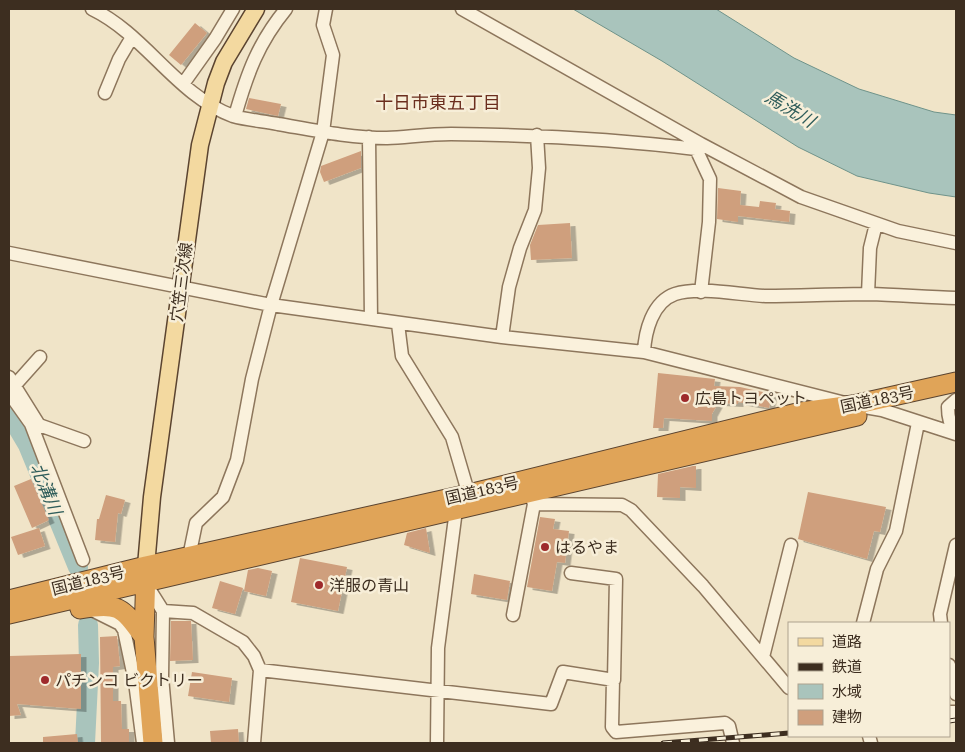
<svg xmlns="http://www.w3.org/2000/svg" width="965" height="752" font-family="'Roboto Serif','Noto Sans JP',serif">
<style>
.water{fill:#a9c4bc;stroke:#6f938a}
.lines{fill:none;stroke-linecap:round;stroke-linejoin:round}
.river{stroke:#a9c4bc;stroke-width:20}
.building{fill:#cf9f7d;filter:url(#shadow)}
.minor-casing{stroke:#8d765c;stroke-width:15}
.major-casing{stroke:#5b4430;stroke-width:19}
.highway-casing{stroke:#5b4430;stroke-width:21}
.minor{stroke:#faf1dc;stroke-width:12}
.major{stroke:#f3d9a0;stroke-width:16}
.highway{stroke:#e0a458;stroke-width:19}
.rail-casing{stroke:#3d2e20;stroke-width:5}
.rail{stroke:#f7eed8;stroke-width:3;stroke-dasharray:9;stroke-linecap:butt}
.poi-dot{fill:#9e2a2b;stroke:#f7eed8;stroke-width:2}
.labels{text-anchor:middle;stroke-width:5;stroke-linejoin:round;paint-order:stroke}
.street-label{font-size:16px;fill:#3d2e20;stroke:#f7eed8}
.poi-label{font-size:16px;fill:#3d2e20;stroke:#f7eed8;text-anchor:start}
.neighbourhood-label{font-size:18px;fill:#6b2e1e;stroke:#f7eed8}
.water-label{font-size:18px;font-style:italic;fill:#2f5d5a;stroke:#f7eed8}
</style>
<defs>
<filter id="shadow"><feDropShadow dx="5.5" dy="3" stdDeviation="0" flood-color="#0004"/></filter>
</defs>
<rect width="100%" height="100%" fill="#f0e4c8"/>
<path class="water" d="M573,9h143l78,49 65,31 75,23 22,3v82l-27,-4 -72,-17 -59,-29 -136,-86z"/>
<g class="lines">
<path class="river" d="M9,413l19,32 50,122
M85,743l4,-80 -1,-38"/>
</g>
<path class="building" d="M195,23l12,10 -26,32 -12,-10z
M249,98l32,6 -3,12 -32,-7z
M361,151v17l-37,14 -4,-10 1,-6z
M718,188l23,3 -1,14 19,2 1,-6 16,2 -1,6 15,2 -1,11 -51,-6v6l-21,-3z
M570,223l2,35 -41,2 -1,-15 8,-20z
M658,373l57,6 -1,7 26,1 32,7 -3,14 -31,-6v2l-20,-1 -6,11v7l-48,-3 -1,10h-10z
M693,466h3v22l-16,-1v11l-23,-1 1,-23z
M31,479l18,41 -17,8 -18,-42z
M808,492l78,15 -6,25 -6,-1 -7,28 -69,-20z
M106,495l19,5 -4,14 -3,-1 -3,29 -20,-2 2,-21h2z
M540,517l15,2 -2,10 16,2 -4,32 -8,-1 -5,29 -25,-4z
M39,528l6,18 -27,9 -7,-18z
M426,528l4,25 -26,-8 3,-12z
M300,558l47,9 -9,44 -47,-9z
M258,568l14,3 -6,25 -22,-5 4,-21z
M474,574l36,7 -3,19 -36,-6z
M220,581l23,7 -8,26 -23,-6z
M171,621h20l2,39 -23,1z
M117,636l3,30 -7,1v34h8l1,28h7v14h-28l-1,-106z
M81,654v55l-64,-5 4,11 -12,1v-60z
M192,672l40,6 -3,24 -41,-6z
M238,729l1,14h-28l-1,-12z
M77,734l1,9h-35v-6z"/>
<g class="lines">
<g class="minor-casing">
<path id="minor" d="M92,9c54,26 84,86 141,107 14,4 30,5 45,8 35,6 72,14 109,14 21,-1 42,-4 64,-4 82,1 163,5 245,15l5,-5
M462,9l239,135 100,53 97,34 58,12
M183,84l32,-45 18,-30
M105,93l14,-34 13,-22
M235,116c12,-42 23,-73 51,-107
M369,137l2,182
M696,149l14,30 -1,43 -8,70
M9,253l262,52 231,32 142,15 209,53 29,5 74,24
M868,294l2,-46 6,-24
M398,324l4,32 50,81 19,65
M502,337l7,-50 11,-39 15,-38 4,-42 -2,-33
M644,352c1,-20 8,-50 31,-58 24,-8 65,1 91,2 34,0 68,-2 103,-2 29,1 58,3 87,4
M9,377l30,48 45,16
M15,385l25,-28
M9,393l22,31 52,136
M956,434c-6,-10 -8,-16 -8,-27l8,-7
M530,493l4,11 88,1 9,5 72,76 86,102
M189,557l7,-34 27,-26 14,-37 15,-81 19,-74 52,-173 10,-77 -10,-30 3,-16
M146,584l17,27 -1,66 6,66
M88,608l32,16 4,6 11,52 8,61
M163,611l30,2 50,29 11,14 6,14 -6,73
M513,615l21,-111
M863,623l14,-54 19,-38 22,-108
M941,623l-1,-9 16,-69
M763,657l28,-112
M949,665l7,29
M260,670l291,34 12,-32 51,8 2,-101 -45,-6
M613,680l-1,47 4,5 109,-9 4,3 4,17
M949,712h7
M869,736l2,7
M437,743l1,-95 18,-138"/>
</g>
<g class="major-casing">
<path id="major" d="M146,566l6,-69 48,-352 16,-62 8,-21 32,-53"/>
</g>
<g class="highway-casing">
<path id="highway" d="M146,570l-2,67 9,106
M9,600l137,-34 323,-72 332,-82 52,-7 103,-23
M80,609c39,-7 42,-2 64,28
M9,614l848,-198"/>
</g>
<use href="#minor" class="minor"/>
<use href="#major" class="major"/>
<use href="#highway" class="highway"/>
<g class="rail-casing">
<path id="rail" d="M949,721l7,-1
M663,743l126,-10"/>
</g>
<use href="#rail" class="rail"/>
</g>
<g class="poi-dot">
<circle cx="685" cy="398" r="5"/>
<circle cx="545" cy="547" r="5"/>
<circle cx="319" cy="585" r="5"/>
<circle cx="45" cy="680" r="5"/>
</g>
<g class="labels">
<g class="street-label">
<text transform="translate(181 282) rotate(-83)" y="6">穴笠三次線</text>
<text transform="translate(877 399) rotate(-12)" y="6">国道183号</text>
<text transform="translate(482 490) rotate(-13)" y="6">国道183号</text>
<text transform="translate(88 580) rotate(-14)" y="6">国道183号</text>
</g>
<g class="poi-label">
<text x="695" y="404">広島トヨペット</text>
<text x="555" y="553">はるやま</text>
<text x="329" y="591">洋服の青山</text>
<text x="55" y="686">パチンコ ビクトリー</text>
</g>
<g class="neighbourhood-label">
<text x="438" y="109">十日市東五丁目</text>
</g>
<g class="water-label">
<text transform="translate(790 109) rotate(31)" y="6">馬洗川</text>
<text transform="translate(46 489) rotate(68)" y="6">北溝川</text>
</g>
</g>
<rect width="965" height="752" fill="none" stroke="#3d2e20" stroke-width="20"/>
<rect x="788" y="622" width="162" height="115" fill="#f7eed8" stroke="#ada18e"/>
<rect x="798" y="638" width="25" height="8" fill="#f3d9a0" stroke="#ada18e"/>
<text x="832" y="647" font-size="15" fill="#3d2e20">道路</text>
<rect x="798" y="663" width="25" height="8" fill="#3d2e20" stroke="#ada18e"/>
<text x="832" y="672" font-size="15" fill="#3d2e20">鉄道</text>
<rect x="798" y="684" width="25" height="15" fill="#a9c4bc" stroke="#ada18e"/>
<text x="832" y="697" font-size="15" fill="#3d2e20">水域</text>
<rect x="798" y="710" width="25" height="15" fill="#cf9f7d" stroke="#ada18e"/>
<text x="832" y="722" font-size="15" fill="#3d2e20">建物</text>
</svg>
